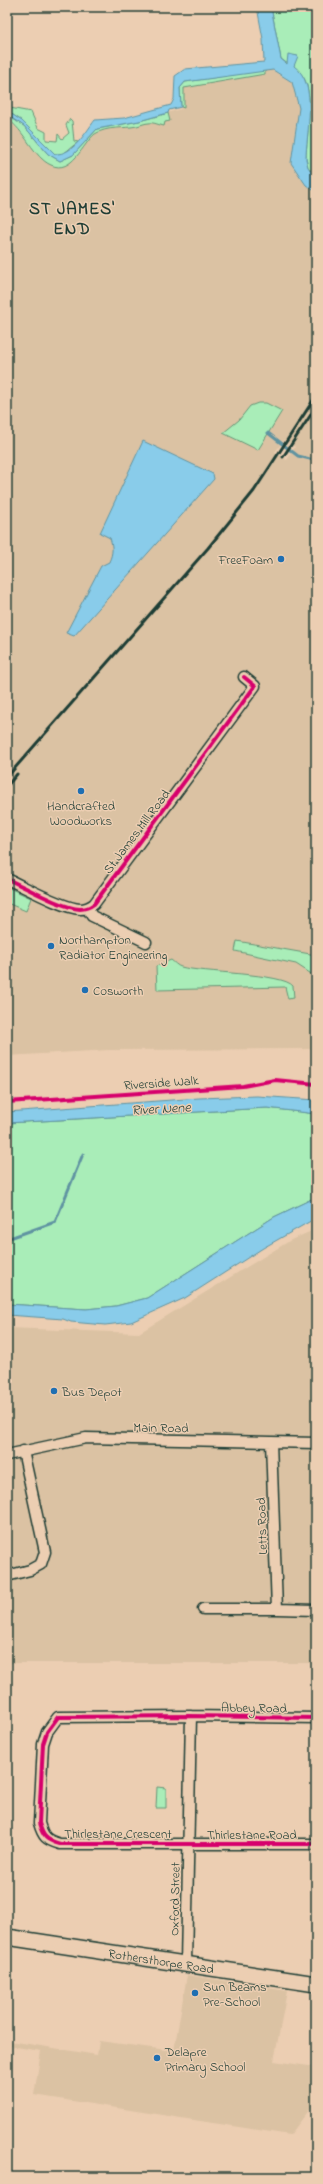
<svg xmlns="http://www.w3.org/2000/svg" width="323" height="2184" font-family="'Indie Flower',sans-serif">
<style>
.built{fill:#dbc2a3;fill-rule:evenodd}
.green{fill:#a9edb8;stroke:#649576}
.water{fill:#89ccea;stroke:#5f93a1}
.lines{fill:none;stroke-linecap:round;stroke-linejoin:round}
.stream{stroke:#5f93a1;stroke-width:3}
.street-casing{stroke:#1f3d34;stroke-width:13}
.secondary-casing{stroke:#1f3d34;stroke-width:18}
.street{stroke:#ecceb2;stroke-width:10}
.secondary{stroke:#ecceb2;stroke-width:15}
.rail{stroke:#1f3d34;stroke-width:3}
.cycleway-casing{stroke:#ecceb2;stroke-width:6}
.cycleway{stroke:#d6006c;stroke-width:4}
.poi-dot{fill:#1f6fb2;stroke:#ecceb2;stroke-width:1.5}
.labels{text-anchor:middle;stroke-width:3;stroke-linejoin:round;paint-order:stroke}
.poi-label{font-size:13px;fill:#1f3d34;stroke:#ecceb2;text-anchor:start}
.street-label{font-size:13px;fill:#1f3d34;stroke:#ecceb2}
.water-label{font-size:14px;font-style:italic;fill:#24443d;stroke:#ecceb2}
.district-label{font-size:17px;font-weight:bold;letter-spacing:1px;fill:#1f3d34;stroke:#ecceb2}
</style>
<rect width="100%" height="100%" fill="#ecceb2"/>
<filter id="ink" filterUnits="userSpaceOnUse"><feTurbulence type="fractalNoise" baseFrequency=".025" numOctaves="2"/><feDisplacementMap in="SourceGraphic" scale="8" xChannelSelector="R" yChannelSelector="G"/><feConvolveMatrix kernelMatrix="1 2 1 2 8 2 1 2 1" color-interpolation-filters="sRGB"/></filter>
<g filter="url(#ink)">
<path class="built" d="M265,70h8l19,12 7,26 -8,54 15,23 10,7v857l-207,1 -102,6v-937l21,21 11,15 23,11 33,-32 8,-4 34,-4 2,-5 45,-13v-20l81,-14zM284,440l11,7 -8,13 -12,-8z
M316,1229v434h-307l-2,2v-337l132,5 152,-93z
M187,1975l100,16 -13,70 42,6v34l-26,34 -256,-40 7,-44 -31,-5 -3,7v-10h3v-2l87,14 2,-14 75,10z"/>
<path class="green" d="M271,7h45v171l-8,-11 -2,-8c0,-21 10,-70 -5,-85 -5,-6 -14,-10 -20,-15z
M265,70v4l-81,14v20l-3,-1 -1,-19 5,-6z
M7,105l3,3 21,4 7,16 8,4v8l11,1 1,-7 4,5 7,-6 -3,-8 4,-6 2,2 2,20 4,1 -15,12h-8l-33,-33 -15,-10z
M168,113l2,8 -5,1 -1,4c-5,-1 -11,-4 -15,-3 -4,0 -8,2 -12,3 -13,3 -30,0 -42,8 -12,9 -23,41 -44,31 -17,-7 -27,-36 -44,-46v-4l17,11 24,28 12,7 13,-6 24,-26 42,-8z
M258,403h8l16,8 -24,39 -35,-17 16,-13 11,-14z
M7,887l24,11 -5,13 -19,-8z
M237,941l79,14v22l-20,-13 -61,-13z
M171,960c3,2 6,6 10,7 20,6 102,6 112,19l1,12 -6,1 -3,-12 -128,3 -1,-24z
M267,1108l49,6v83l-42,20 -127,81 -31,8 -30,3 -79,-5v-181z
M157,1787l9,1v20h-10z"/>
<path class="water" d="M257,7h14l10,52 6,5 1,-10 10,2 -4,10c25,18 12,67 12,93l2,8 8,11v14l-10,-7 -15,-22 8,-55 -7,-26 -19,-12 -88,12 -5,6 1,19 -12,3 -1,3 -29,8 -42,8 -24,26 -13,6 -12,-7 -24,-28 -17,-11v-4l15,10 33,33c18,1 30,-21 40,-34l29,-2 47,-13 3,-6 1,-23 10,-7 79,-7 -1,-23z
M143,441l70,33 1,5 -140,157 -8,-3 35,-67 8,-4c4,-9 4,-15 1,-24l-10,-5z
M257,1096l59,4v14l-49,-6 -260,15v-11l192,-14z
M316,1197v21l-53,30 -78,50 -54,24 -26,3 -34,-3 -8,-3 -56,-4v-11l79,5 30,-3 31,-8 127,-81z"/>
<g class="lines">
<path class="stream" d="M268,433l30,23 12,3
M7,1239l48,-17 28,-68"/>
<g class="street-casing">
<path id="street" d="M7,879c18,8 55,29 73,30 6,0 10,-2 14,-5l161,-218 -11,-9
M87,908l5,8 54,26
M271,1442l6,167 39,1
M7,1455l79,-17 230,5
M7,1576l23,-6 11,-6 4,-12 -22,-101
M203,1609h74
M316,1718l-125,-2 -133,1 -11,15 -4,12 -4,79c4,14 7,17 21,21h256
M186,1963l5,-247"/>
</g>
<g class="secondary-casing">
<g id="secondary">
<path id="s1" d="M7,1937l309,47"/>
</g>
</g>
<use href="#street" class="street"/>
<use href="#secondary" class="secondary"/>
<path class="rail" d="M283,457l33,-50
M7,777l201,-229 46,-57 62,-95
M7,786l10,-12"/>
<g class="cycleway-casing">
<path id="cycleway" d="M7,879c18,8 55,29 73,30 6,0 10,-2 14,-5l161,-218 -11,-9
M7,1102l236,-16 32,-6 41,4
M316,1718l-125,-2 -133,1 -11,15 -4,12 -4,79c4,14 7,17 21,21h256"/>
</g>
<use href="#cycleway" class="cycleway"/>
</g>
</g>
<g class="poi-dot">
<circle cx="281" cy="559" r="4"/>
<circle cx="81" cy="791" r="4"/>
<circle cx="51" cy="946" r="4"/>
<circle cx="85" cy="990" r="4"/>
<circle cx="54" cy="1391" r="4"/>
<circle cx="195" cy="1993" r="4"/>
<circle cx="157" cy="2058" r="4"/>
</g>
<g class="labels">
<g class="poi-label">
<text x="273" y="564" text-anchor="end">FreeFoam</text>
<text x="81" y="810" text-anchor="middle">Handcrafted<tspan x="81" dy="15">Woodworks</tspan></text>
<text x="59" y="944">Northampton<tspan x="59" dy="15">Radiator Engineering</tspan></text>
<text x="93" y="995">Cosworth</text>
<text x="62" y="1396">Bus Depot</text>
<text x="203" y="1991">Sun Beams<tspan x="203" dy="15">Pre-School</tspan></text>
<text x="165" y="2056">Delapre<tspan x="165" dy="15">Primary School</tspan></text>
</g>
<g class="street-label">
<text transform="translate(136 831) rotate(-53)" y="5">St James Mill Road</text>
<text transform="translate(161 1082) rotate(-4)" y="5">Riverside Walk</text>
<text transform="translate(161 1427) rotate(1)" y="5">Main Road</text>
<text transform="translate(261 1526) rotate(-92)" y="5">Letts Road</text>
<text transform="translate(254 1707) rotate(1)" y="5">Abbey Road</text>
<text x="118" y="1838">Thirlestane Crescent</text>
<text x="252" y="1839">Thirlestane Road</text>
<text transform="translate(174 1899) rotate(-89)" y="5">Oxford Street</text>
<text dy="5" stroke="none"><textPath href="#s1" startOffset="156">Rothersthorpe Road</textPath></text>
</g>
<g class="water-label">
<text transform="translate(161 1108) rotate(-3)" y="5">River Nene</text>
</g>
<g class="district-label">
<text x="72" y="214">ST JAMES'<tspan x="72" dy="20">END</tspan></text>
</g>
</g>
<rect width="323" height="2184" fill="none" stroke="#ecceb2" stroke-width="24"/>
<rect x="12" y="12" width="299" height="2160" fill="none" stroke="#1f3d34" stroke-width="1.5" filter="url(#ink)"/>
</svg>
